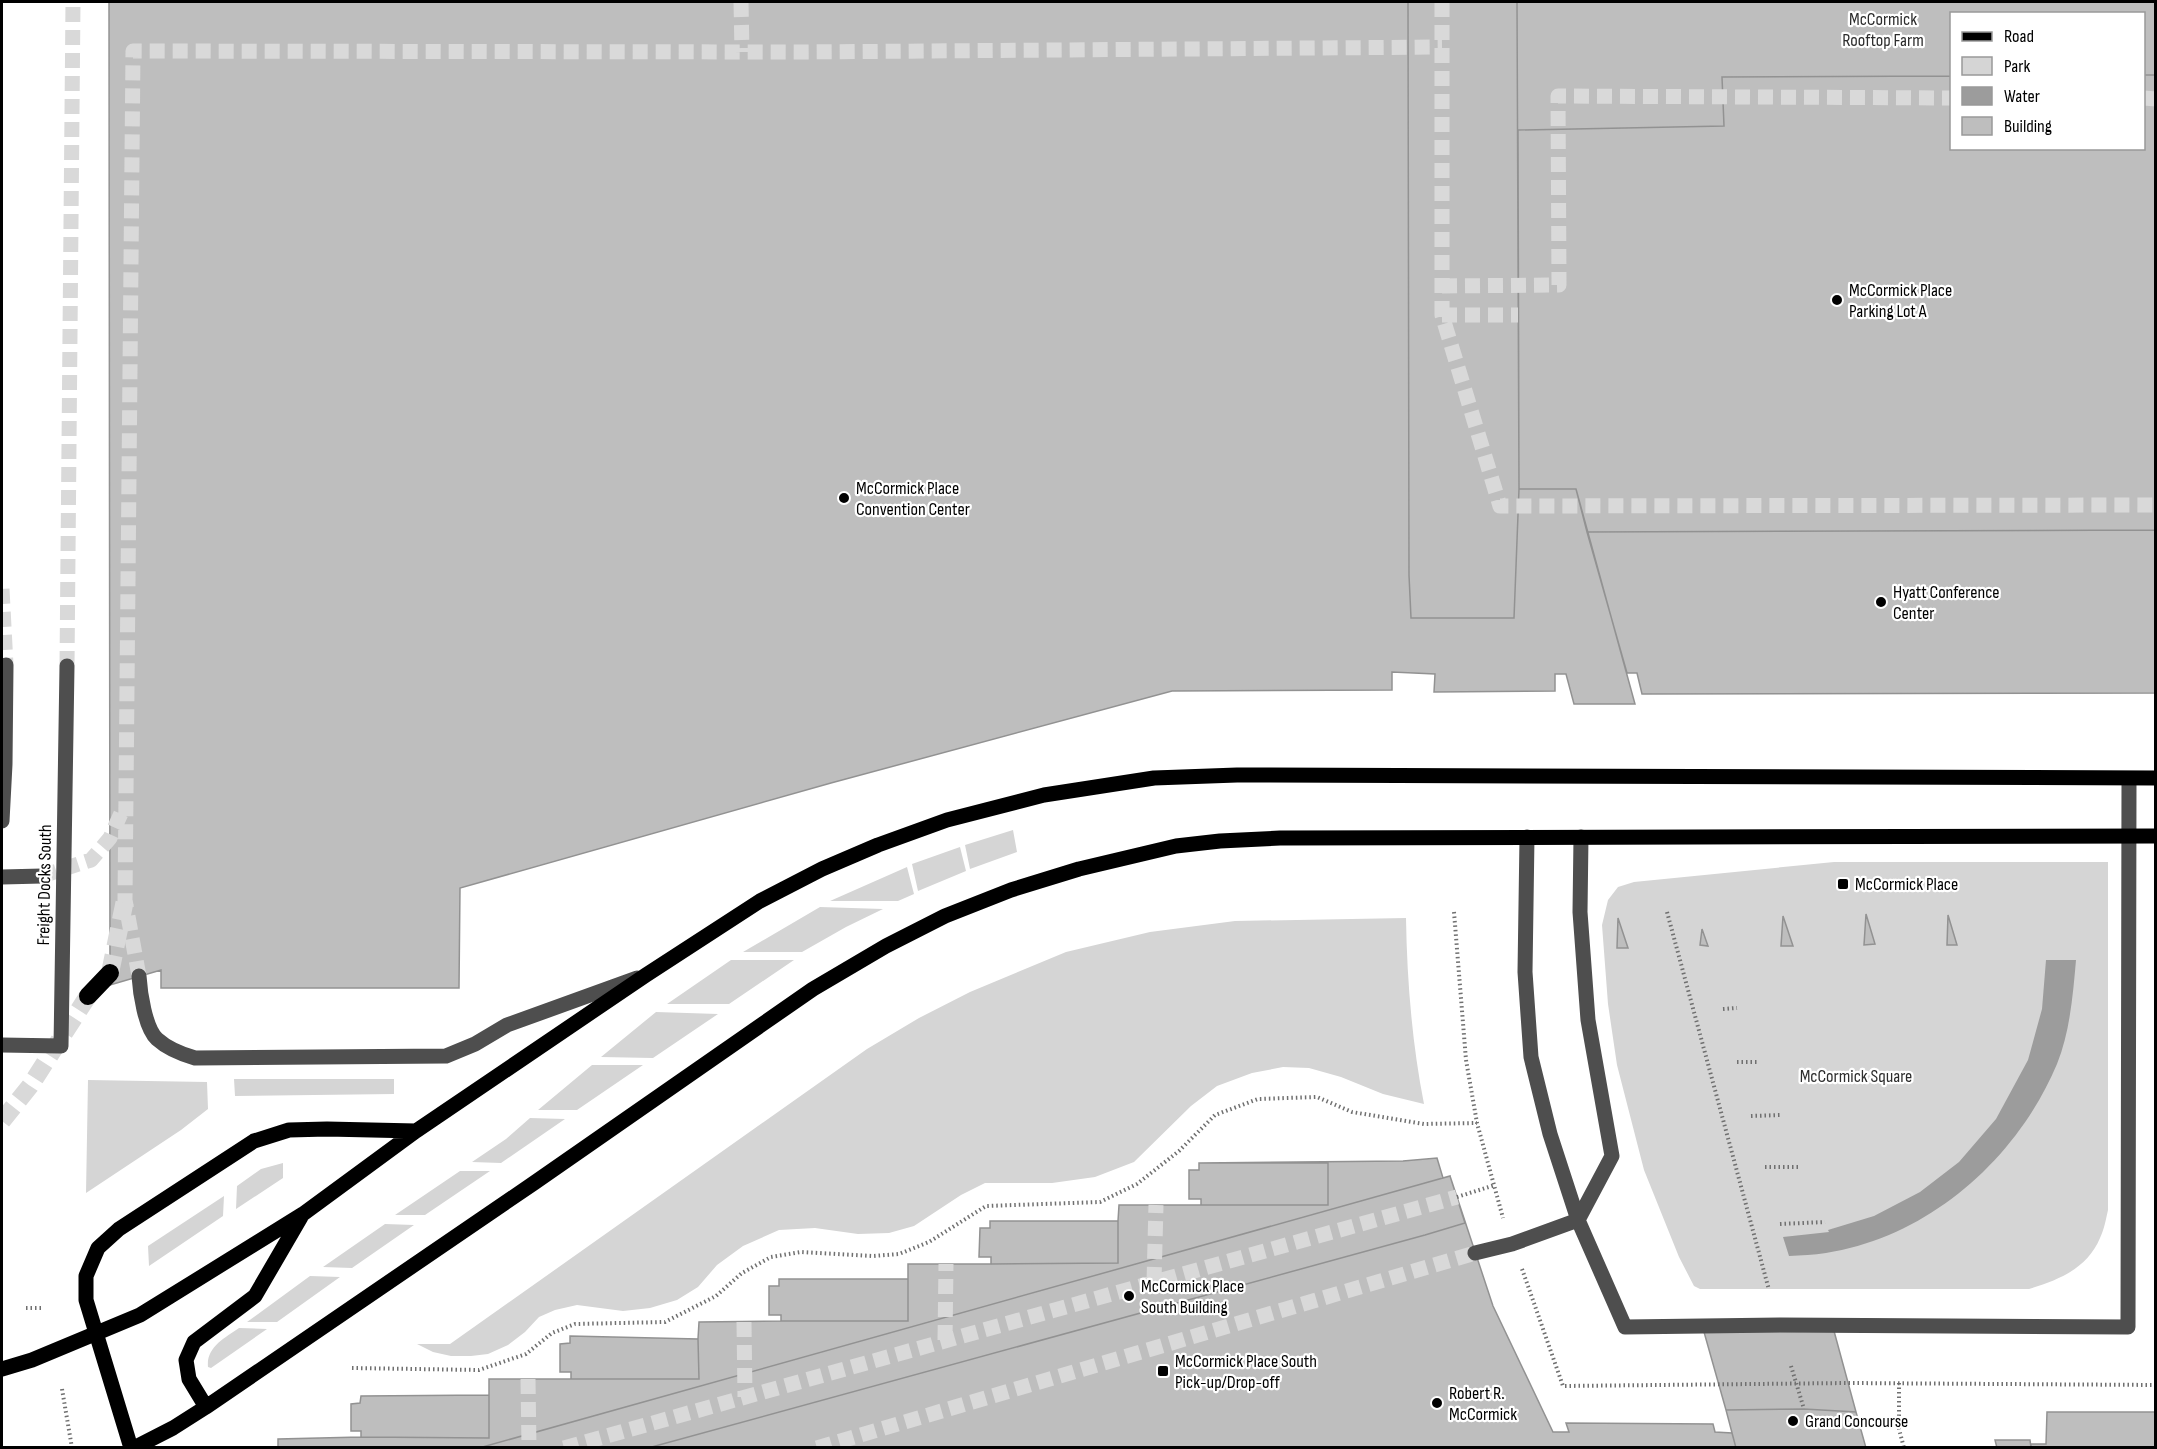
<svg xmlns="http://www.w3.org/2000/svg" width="2157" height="1449" font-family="'Sofia Sans Condensed',sans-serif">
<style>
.green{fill:#d5d5d5}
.water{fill:#9c9c9c}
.building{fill:#bebebe;stroke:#929292;stroke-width:1.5}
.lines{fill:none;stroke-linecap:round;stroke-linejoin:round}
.minor-tunnel{stroke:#d9d9d9;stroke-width:15;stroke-dasharray:15 8;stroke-linecap:butt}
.highway-tunnel{stroke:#d9d9d9;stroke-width:18;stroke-dasharray:18 9;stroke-linecap:butt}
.path{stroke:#707070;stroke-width:4;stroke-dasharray:1.5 3;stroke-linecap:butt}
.minor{stroke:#4e4e4e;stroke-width:15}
.major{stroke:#000;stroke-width:15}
.highway{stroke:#000;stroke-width:18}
.poi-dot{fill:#000;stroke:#fff;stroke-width:2}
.labels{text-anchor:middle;stroke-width:4.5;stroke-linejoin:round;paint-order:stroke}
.park-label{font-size:18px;fill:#2c2c2c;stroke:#fff}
.poi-label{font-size:18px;fill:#000;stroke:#fff;text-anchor:start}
.street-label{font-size:18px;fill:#000;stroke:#fff}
</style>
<rect width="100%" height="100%" fill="#fff"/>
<path class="green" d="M1013,830l4,22 -47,17 -5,-24z
M960,847l6,24 -48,20 -6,-27z
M1834,862h274v348c-2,9 -4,20 -8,28 -13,31 -42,42 -71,51h-329l-6,-3 -15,-29 -35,-87 -27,-105 -9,-61 -6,-79 6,-25 10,-13 16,-5z
M907,867l7,27 -16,7h-68z
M820,907l63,2 -37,18 -44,25h-59z
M1406,918c1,62 6,125 18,186l-41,-10 -42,-17 -32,-9 -26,-1 -31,6 -35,13 -26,20 -57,56 -39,15 -43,6h-67l-24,12 -47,31 -25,7 -31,1 -43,-6 -36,2 -36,16 -26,19 -19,22 -21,13 -27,8 -27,3 -46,-6 -22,5 -16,7 -14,15 -17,13 -20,9 -17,2h-20l-18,-4 -16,-8h33l417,-295 52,-31 51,-26 96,-40 84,-20 85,-11z
M731,960h63l-65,44h-62z
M656,1012l62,2 -65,44 -52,-1z
M592,1065h51l-66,45h-39z
M234,1079h160v15l-159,2z
M88,1080l119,2 1,27 -27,21 -95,63z
M530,1118l35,1 -64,44 -29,-1 34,-23z
M283,1163v15l-47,31 1,-23 24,-17z
M460,1171h30l-65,44h-30z
M224,1196l-1,20 -74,50 -1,-20z
M385,1224l29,1 -62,43 -29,-1z
M310,1276l30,1 -63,45h-30z
M239,1328l28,1 -56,39 -3,-1c-2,-20 17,-29 31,-39z"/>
<path class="water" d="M2046,960h30c-3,34 -6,72 -19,104 -40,95 -128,173 -231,189 -12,2 -25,2 -37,3l-6,-19 46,-5 -1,-2 46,-14 46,-24 39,-30 37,-43 32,-59 14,-51z"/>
<path class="building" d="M109,2h2047v73h-12v-61h-192v62l-230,1 2,49 -206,4 1,359h57l59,215h-61l-8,-30h-11v17l-121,1 1,-18 -43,-2v18l-220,1 -341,92 -371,105 -1,100h-298v-18l-51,15z
M109,2h2047v73h-12v-61h-192v62l-230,1 2,49 -206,4 1,359h57l59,215h-61l-8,-30h-11v17l-121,1 1,-18 -43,-2v18l-220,1 -341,92 -371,105 -1,100h-298v-18l-51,15z
M1408,2h109l2,487 -5,129h-103l-2,-43z
M2144,75h12v455l-569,2 -11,-43h-57l-1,-359 206,-4 -2,-49 230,-1v72h192z
M2156,530v163l-514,1 -5,-21h-10l-40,-141z
M1866,914l9,30 -11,1z
M1948,915l9,30h-10z
M1783,916l10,30h-12z
M1618,918l10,30h-11z
M1702,929l6,17 -8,-1z
M1437,1158l6,20 7,-2 43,130 60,126h16l-3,-9 147,1 2,8 17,1 4,15h-1458v-9l83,-2v-6h-10v-27l9,-1 1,-7 128,-1v-16h82v-7h-11v-28l10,-1v-7l128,3 1,-17 82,-1v-6h-12v-29h10v-7h129v-15h83v-7h-12l1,-29h10v-7h128l1,-16h82v-6h-12v-29h10v-7l204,-2z
M1437,1158l6,20 7,-2 43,130 60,126h16l-3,-9 147,1 2,8 17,1 4,15h-1458v-9l83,-2v-6h-10v-27l9,-1 1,-7 128,-1v-16h82v-7h-11v-28l10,-1v-7l128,3 1,-17 82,-1v-6h-12v-29h10v-7h129v-15h83v-7h-12l1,-29h10v-7h128l1,-16h82v-6h-12v-29h10v-7l204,-2z
M1199,1163h129v42h-127v-6h-12v-29h10z
M1450,1176l15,47 -40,12 -777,213h-169z
M990,1221h128v42l-127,1v-7h-12l1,-29h10z
M779,1279h129v42h-127v-6h-12v-29h10z
M1834,1331l22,81 -52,-3 -78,1 -22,-78z
M570,1336l128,3 1,40h-128v-7h-11v-28l10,-1z
M489,1395v43l-128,-1v-6h-10v-27l9,-1 1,-7z
M1804,1409l52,3 10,36h-130l-10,-38z
M2047,1412h109v36h-125v-4h15z
M1995,1440h35l1,8h-34z
M1995,1440h35l1,8h-34z"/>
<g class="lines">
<path class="minor-tunnel" d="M741,2l1,50
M1442,2v313l58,191 656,-1
M2144,98l12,1
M1442,286l117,-1 -1,-189 394,2
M1442,315h76
M2,589l4,76
M67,666l6,-664
M42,876l49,-16 19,-22 13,-29
M139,976l-14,-76 8,-849 666,1 643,-5
M1154,1282l2,-77
M744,1322l1,75
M945,1340l1,-76
M528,1379l1,69
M564,1448l893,-251
M817,1448l658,-195"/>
<path class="highway-tunnel" d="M110,973l15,-73
M2,1121l28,-35 58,-90"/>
<path class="path" d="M1454,912l12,148 11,63 26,95
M1667,912l102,378
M1723,1009l14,-1
M1737,1062h21
M1751,1116l29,-1
M1765,1167h36
M1457,1197l38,-12
M1780,1224l45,-2
M1522,1269l41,117 285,-3 308,2
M26,1308h15
M1791,1366l13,43
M352,1368l127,2 47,-16 26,-21 23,-9 90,-2 51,-26 26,-23 29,-16 30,-5 72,4 26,-2 30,-12 57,-36 114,-4 37,-18 42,-33 36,-36 43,-16 59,-2 35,15 72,12 53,-1
M1899,1383v46l5,19
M62,1389l10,59"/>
<path class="minor" d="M2,821l3,-57 1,-99
M1527,837l-2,135 6,85 19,77 28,86 47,107 155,-2 348,2 1,-548
M2,877l40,-1
M139,976c1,16 6,52 18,63 11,10 24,15 38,19l251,-2 29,-12 32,-19 130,-47
M2,1045l59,1 6,-380
M1475,1253l37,-9 66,-24 34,-64 -24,-136 -8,-108 1,-75"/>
<path class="major" d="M2,1369l30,-9 108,-45 163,-101 113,-83 230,-156 114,-74 62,-32 56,-24 69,-25 97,-25 110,-17 83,-3 919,3
M206,1407l-17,-28 -3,-19 8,-18 61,-46 46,-79
M131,1448l-45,-148v-24l12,-28 21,-19 135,-88 35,-11 38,-1 89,2
M134,1448l39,-20 33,-21 328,-224 279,-194 73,-43 59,-30 66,-26 68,-21 97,-23 44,-5 60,-3 876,-2"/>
<path class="highway" d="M88,996l22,-23"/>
</g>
<g class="poi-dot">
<circle cx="1837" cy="300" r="6"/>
<circle cx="844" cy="498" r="6"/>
<circle cx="1881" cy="602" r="6"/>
<rect x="1837" y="878" width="12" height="12" rx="3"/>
<circle cx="1129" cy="1296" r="6"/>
<rect x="1157" y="1365" width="12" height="12" rx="3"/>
<circle cx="1437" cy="1403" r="6"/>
<circle cx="1793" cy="1421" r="6"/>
</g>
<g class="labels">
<g class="park-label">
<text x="1883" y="25">McCormick<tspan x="1883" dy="21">Rooftop Farm</tspan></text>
<text x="1856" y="1082">McCormick Square</text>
</g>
<g class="poi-label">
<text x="1849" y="296">McCormick Place<tspan x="1849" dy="21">Parking Lot A</tspan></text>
<text x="856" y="494">McCormick Place<tspan x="856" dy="21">Convention Center</tspan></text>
<text x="1893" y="598">Hyatt Conference<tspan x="1893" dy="21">Center</tspan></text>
<text x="1855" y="890">McCormick Place</text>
<text x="1141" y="1292">McCormick Place<tspan x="1141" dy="21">South Building</tspan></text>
<text x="1175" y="1367">McCormick Place South<tspan x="1175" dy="21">Pick-up/Drop-off</tspan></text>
<text x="1449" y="1399">Robert R.<tspan x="1449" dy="21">McCormick</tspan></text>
<text x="1805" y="1427">Grand Concourse</text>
</g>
<g class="street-label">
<text transform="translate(44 885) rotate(-89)" y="6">Freight Docks South</text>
</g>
</g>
<rect width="2157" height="1449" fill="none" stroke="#000000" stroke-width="6"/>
<rect x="1950" y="12" width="195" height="138" fill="#ffffff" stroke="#999999" stroke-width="1.5"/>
<rect x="1962" y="32" width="30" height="9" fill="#000000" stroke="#999999" stroke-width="1.5"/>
<text x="2004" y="42" font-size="18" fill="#000000">Road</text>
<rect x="1962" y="57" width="30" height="18" fill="#d5d5d5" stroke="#999999" stroke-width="1.5"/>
<text x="2004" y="72" font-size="18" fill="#000000">Park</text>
<rect x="1962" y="87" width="30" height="18" fill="#9c9c9c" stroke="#999999" stroke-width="1.5"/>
<text x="2004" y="102" font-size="18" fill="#000000">Water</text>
<rect x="1962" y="117" width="30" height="18" fill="#bebebe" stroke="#999999" stroke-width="1.5"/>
<text x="2004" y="132" font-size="18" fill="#000000">Building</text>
</svg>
